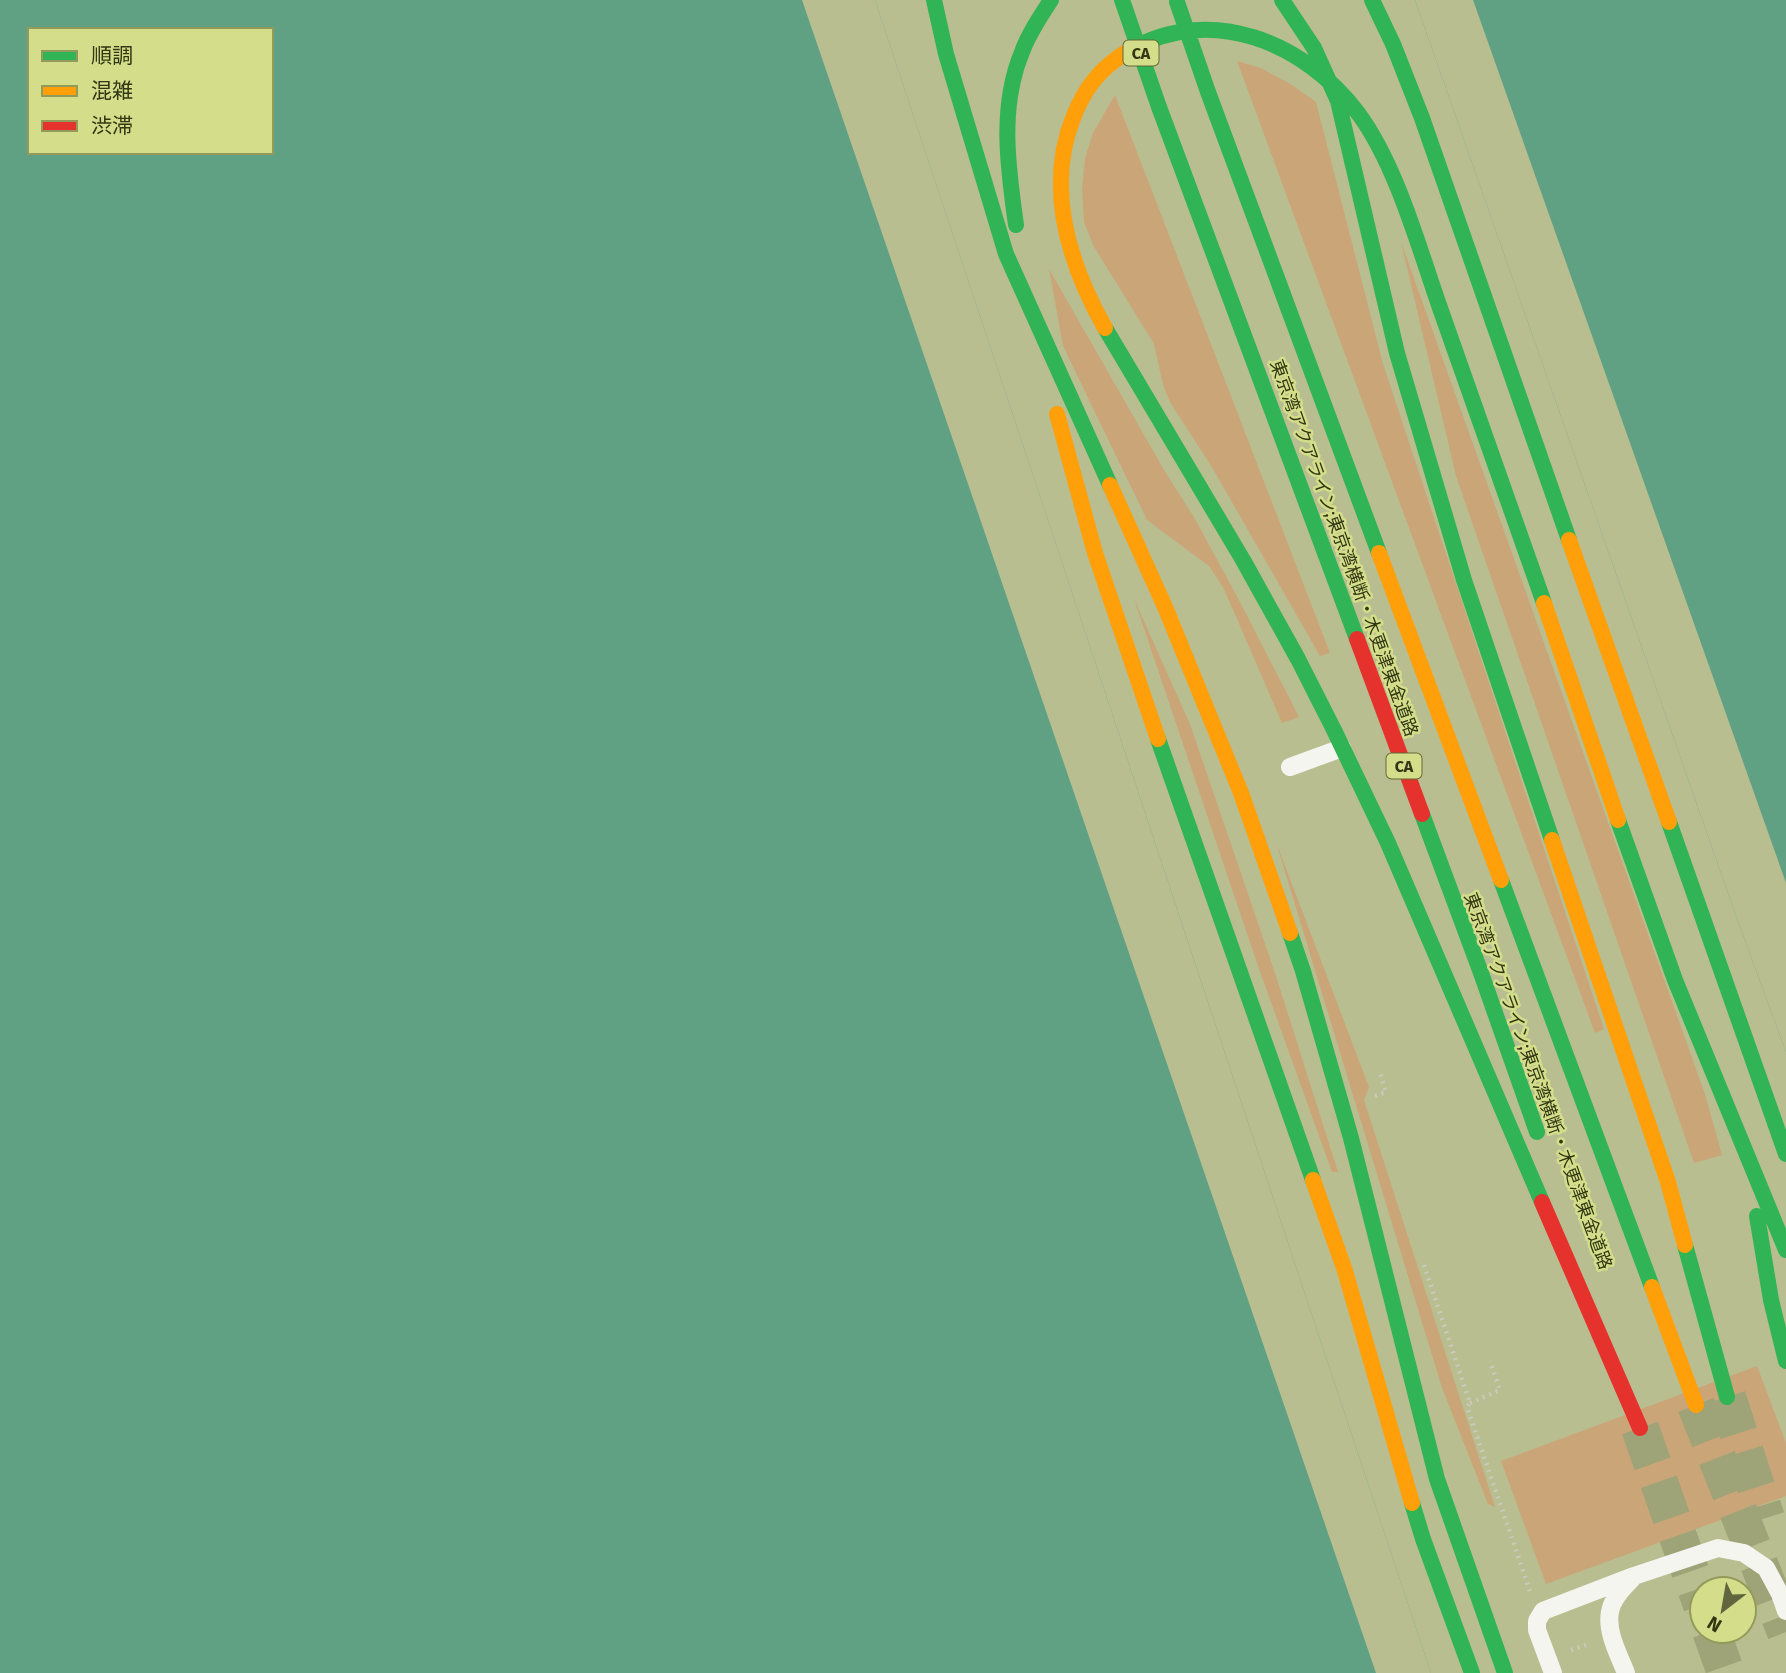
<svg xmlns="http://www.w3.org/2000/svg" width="1786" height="1673" font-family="'Fira Sans','Noto Sans JP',sans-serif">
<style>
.green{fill:#caa577}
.water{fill:#60a184;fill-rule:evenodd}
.pier{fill:#b9be91}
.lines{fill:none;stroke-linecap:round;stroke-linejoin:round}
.highway-tunnel{stroke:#9ea378;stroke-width:38;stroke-dasharray:38 19;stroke-linecap:butt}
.path{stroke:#c8cbbc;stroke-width:4.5;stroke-dasharray:2 5;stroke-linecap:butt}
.lane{stroke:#f4f5ee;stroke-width:18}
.fast{stroke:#30b455;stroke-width:16}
.slow{stroke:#ff9f0a;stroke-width:16}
.jam{stroke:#e5322d;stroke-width:16}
.labels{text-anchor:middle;stroke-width:5;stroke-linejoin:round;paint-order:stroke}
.shield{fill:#d4de8a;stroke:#636837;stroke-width:2}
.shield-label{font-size:16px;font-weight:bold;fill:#323613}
.street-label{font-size:18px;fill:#323613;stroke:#d4de8a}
</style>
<rect width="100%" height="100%" fill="#b9be91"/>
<path class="green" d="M1237,61l24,7 31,17 24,17 67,262 221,665 -9,4z
M1115,95l215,558 -10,3 -107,-187 -43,-67 -7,-17 -9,-41 -61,-99 -9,-23 -2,-32 3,-32 8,-25z
M1401,242l304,852 17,61 -28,8 -238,-687z
M1049,269l118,206 27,42 47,87 58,113 -17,6 -58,-134 -15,-23 -62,-46 -84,-174z
M1134,599l56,125 86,252 62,196h-6l-73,-203z
M1276,842l93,245 -5,13 131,407 -7,-3 -46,-116z
M1757,1366l29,77v53l-240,88 -45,-123z"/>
<path class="water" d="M0,0h875l556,1673h-1431zM30,30h241v122h-241z
M1415,0h371v1052l-50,-136z"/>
<path class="pier" d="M802,0h73l556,1673h-55z
M1415,0h58l313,883v169l-50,-136z"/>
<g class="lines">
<path class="highway-tunnel" d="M1727,1397l39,121
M1696,1405l90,227
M1640,1428l62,177
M1711,1631l15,42"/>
<path class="path" d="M1375,1096l11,-4 -7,-22
M1424,1265l46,138 -3,4 63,184
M1470,1403l30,-13 -10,-29
M1571,1650l15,-5"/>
<path class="lane" d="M1290,767l52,-19
M1553,1673l-16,-43v-9l6,-10 91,-35 84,-28 26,5 22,15 14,26 6,17
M1626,1673c-7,-18 -20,-41 -16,-61 2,-13 13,-24 22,-33"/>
<path class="fast" d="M934,0l12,54 60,200 104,231
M1122,0l37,107 198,532
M1282,0l32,48 24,53 59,252 67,227 88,260
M1372,0l21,44 29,74 147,422
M1177,2l31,90 171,461
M1130,50c82,-47 175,-7 228,63 38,51 61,135 82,195 34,99 69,197 104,295
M1016,225c-8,-57 -17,-118 6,-173 7,-19 18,-35 29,-52
M1105,328l138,232 55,99 36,71 54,113 154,359
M1158,739l155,441
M1422,814l59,159 56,159
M1618,820l57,160 111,270
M1669,822l117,332
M1501,880l151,407
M1290,933l13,38 48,167 86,341 68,194
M1757,1216l14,84 15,61
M1685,1245l42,152
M1412,1503l11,36 49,134"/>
<path class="slow" d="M1105,328c-36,-64 -60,-139 -32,-210 12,-31 28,-51 57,-68
M1057,414l38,139 63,186
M1110,485l55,122 76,186 49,140
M1569,540l100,282
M1379,553l122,327
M1544,603l74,217
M1552,840l116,342 17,63
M1313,1180l32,91 67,232
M1652,1287l44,118"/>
<path class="jam" d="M1357,639l65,175
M1542,1202l98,226"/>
</g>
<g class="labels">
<g class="shield">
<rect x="1123.5" y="40.5" width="35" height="25" rx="5"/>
<rect x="1386.5" y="753.5" width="35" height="25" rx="5"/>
</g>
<g class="shield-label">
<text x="1141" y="59">CA</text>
<text x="1404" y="772">CA</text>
</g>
<g class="street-label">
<text transform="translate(1344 548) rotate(70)" y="6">東京湾アクアライン;東京湾横断・木更津東金道路</text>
<text transform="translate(1538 1081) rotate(70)" y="6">東京湾アクアライン;東京湾横断・木更津東金道路</text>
</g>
</g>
<rect x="28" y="28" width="245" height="126" fill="#d4de8a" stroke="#939b5a" stroke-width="2"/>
<rect x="42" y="51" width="35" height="10" fill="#30b455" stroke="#939b5a" stroke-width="2"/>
<text x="91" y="63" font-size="21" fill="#323613">順調</text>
<rect x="42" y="86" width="35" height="10" fill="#ff9f0a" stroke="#939b5a" stroke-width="2"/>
<text x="91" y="98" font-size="21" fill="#323613">混雑</text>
<rect x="42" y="121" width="35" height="10" fill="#e5322d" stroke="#939b5a" stroke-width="2"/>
<text x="91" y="133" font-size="21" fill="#323613">渋滞</text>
<g transform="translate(1723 1610) rotate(211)"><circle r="33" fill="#d4de8a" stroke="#939b5a" stroke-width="2"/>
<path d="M0-5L12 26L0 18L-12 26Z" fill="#61663f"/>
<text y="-10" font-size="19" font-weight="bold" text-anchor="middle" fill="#323613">N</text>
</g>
</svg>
